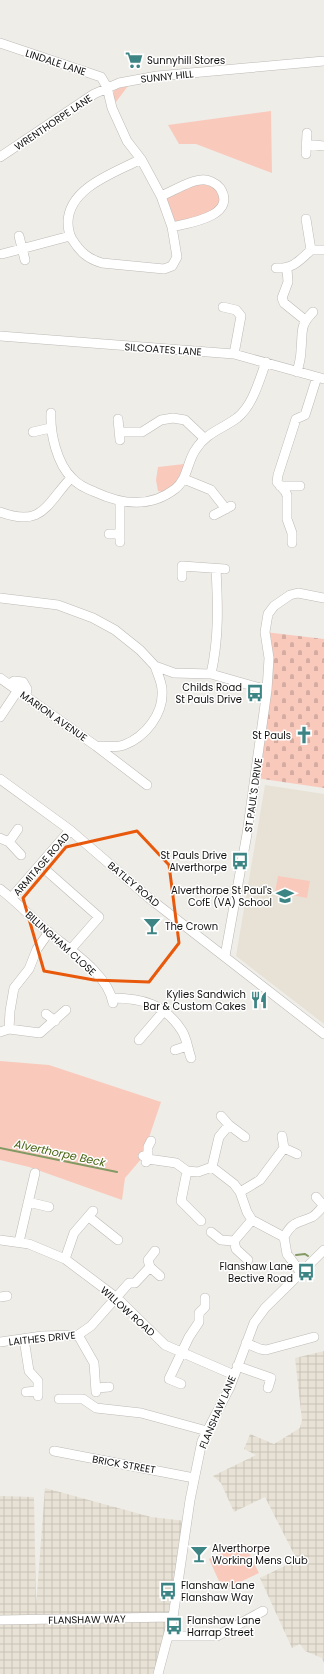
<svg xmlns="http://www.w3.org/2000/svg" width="324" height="1674" font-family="Poppins,sans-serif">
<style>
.built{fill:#e8e2d6}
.industrial{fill:url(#industrial-grid)}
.green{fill:#f9cabc}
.cemetery{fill:url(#cemetery-stones)}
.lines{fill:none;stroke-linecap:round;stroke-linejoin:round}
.stream{stroke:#839a64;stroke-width:2}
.minor-casing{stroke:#bdbab6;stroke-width:10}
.minor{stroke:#fff;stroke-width:9}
.marked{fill:none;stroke:#e8590c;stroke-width:3;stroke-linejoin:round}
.labels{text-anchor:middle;stroke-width:3;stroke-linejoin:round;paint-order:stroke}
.poi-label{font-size:10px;fill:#121110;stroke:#fff;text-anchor:end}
.street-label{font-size:10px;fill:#121110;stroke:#fff}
.water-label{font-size:11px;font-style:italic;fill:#44600d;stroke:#fff}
</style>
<defs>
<pattern id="industrial-grid" width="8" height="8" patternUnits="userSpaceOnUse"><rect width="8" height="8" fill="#e8e2d6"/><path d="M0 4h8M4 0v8" fill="none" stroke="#c6c1b7"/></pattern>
<pattern id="cemetery-stones" width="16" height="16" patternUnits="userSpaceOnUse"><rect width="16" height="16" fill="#f9cabc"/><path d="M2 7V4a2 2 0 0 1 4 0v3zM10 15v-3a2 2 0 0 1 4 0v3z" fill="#d4aca1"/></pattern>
</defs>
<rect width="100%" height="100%" fill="#efede8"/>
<path class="built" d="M265,785l59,9v230l-88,-68z"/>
<path class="industrial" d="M324,1351v312l-2,-5 -17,-7 -5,-7 -8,4 -32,-70 37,-18 -32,-63 -31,15 -13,-29 -8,-7 43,-21 -12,-6 6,-15 24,10 26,-16 2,-8 -7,-62z
M45,1488l106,29 35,4 -28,153h-158v-178l34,1 2,109z"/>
<path class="green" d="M128,86l-12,16 -2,-4v-7l2,-2z
M271,111l1,62 -76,-29h-17l-11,-19z
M200,180l22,12 -5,20 -45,15 -11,-31z
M184,464l-4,16 -17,12 -5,-1 -2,-11 2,-13z
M278,876l32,5 -3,17 -32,-6z
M0,1061l49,4 112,37 -19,56 -17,20 -3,22 -93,-33 -29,-7z
M244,1543l15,30 -36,17 -14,-31z"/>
<path class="cemetery" d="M265,632l59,7v149l-68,-10 11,-87z"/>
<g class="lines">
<path class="stream" d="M0,1148l117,24
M296,1255l9,-1 3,2"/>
<g class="minor-casing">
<path id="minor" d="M0,43l101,34 6,10 5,21 15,33 14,18 20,37 11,31 5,30 -5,9 -8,3 -62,-6c-14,-4 -22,-11 -30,-24 -3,-5 -4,-11 -4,-17 1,-35 47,-49 73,-63
M306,144l18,2
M306,154l1,-21
M0,157l94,-63 25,-11 38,-7 167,-15
M161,196c11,-4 29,-16 40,-16 7,-1 15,3 19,8 18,28 -31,35 -48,39
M19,236l6,24
M311,250h13
M2,254l68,-18
M276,268c17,1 23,-7 35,-18l-5,-31
M287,269l1,13 -6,16 2,5 21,17
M223,307l13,3 5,6 -7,38
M0,336l234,18 90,25
M297,372c2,-7 4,-14 4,-22 2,-18 -2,-24 12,-38
M51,413c-1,20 6,51 21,65 6,7 15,11 23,14 28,13 55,16 80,-3 13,-10 12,-28 21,-40 10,-16 26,-20 41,-31 16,-13 22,-37 29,-56
M118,419l2,21
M33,432l17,-4
M119,432h23l19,-12 12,-2 12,2 19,18
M184,479l27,11 15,19
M280,486h20
M120,502v40
M0,512c43,16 46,-8 71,-34
M214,515l17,-9
M109,534h11
M292,543v-10l-5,-14v-24l-2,-4 -8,-9 1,-7 18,-56 9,-4 12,-38
M182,577v-11l43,3
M0,598l58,7 35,13 22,12 25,20 15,16 19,7 37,1 56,16 -20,144 -22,122
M211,674c8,-36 7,-69 5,-105
M0,678l96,68c9,0 20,2 28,-1 21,-8 40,-31 38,-55 0,-8 -5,-17 -7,-24
M9,684l5,-3 9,1 4,7 -1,6
M267,690l2,-32 -4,-26 3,-18 6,-8 16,-11 8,-2 26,5
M0,717l18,-27
M96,746l51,39
M0,779l70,51 79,68 175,136
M0,838l9,4 12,13
M9,842l9,-13
M48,872l51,45 -28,32
M0,889c17,13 32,29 48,43 22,18 60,42 65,71
M11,898l59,-68
M112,998c30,0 53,6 70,33 5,8 6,19 9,27
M46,1014l9,7
M9,1029l1,-18 4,-23 15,-19 8,-20 12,-17
M0,1032l9,-3 31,4 26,-23
M139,1040l24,-28
M175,1050l12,-4
M221,1116l8,9 16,12
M282,1136l2,12 13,6
M143,1156l5,3 28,4 11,8 11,1 14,-5 22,17 6,8 7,20 5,8 32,17 3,17 14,19
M146,1162l2,-3v-12l3,-6
M212,1167l7,-30 10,-12
M187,1171l-6,30 20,20
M240,1192l20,-12 24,-32
M316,1197l8,9
M28,1202l21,5
M89,1217l29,23
M211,1232l10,8 13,1
M284,1237c9,-16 12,-13 28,-20 4,-2 8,-8 12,-11
M0,1240l29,4 36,15 52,39 48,47 69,30
M19,1242l16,-69
M65,1259l9,-26 19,-22
M248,1260l-12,-11 -2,-8 18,-21
M150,1267l10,9
M0,1297l7,-1
M78,1335l16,28 2,29
M24,1339l5,32 9,10v15
M0,1342l42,-6 36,-1 13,-9 38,-43h6l15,-16 -2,-7 7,-9
M246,1343l14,6 6,1 48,-13
M237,1366l34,12 -3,10
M181,1384l-12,-5 20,-42 10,-15v-9l6,-6v-9
M96,1388l13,-1
M26,1392l12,-1
M59,1399h24l13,9 45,5 66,18
M54,1451l140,27
M0,1620l173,-3
M169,1636h48l46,-25
M158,1674l15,-57 17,-117 12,-59 28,-54 24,-64 11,-15 59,-58"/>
</g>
<use href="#minor" class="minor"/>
</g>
<path class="marked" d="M137,831l32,34 10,78 -30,39 -55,-2 -50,-9 -21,-73 43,-51z"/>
<defs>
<g id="supermarket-bare" transform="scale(1.38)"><path d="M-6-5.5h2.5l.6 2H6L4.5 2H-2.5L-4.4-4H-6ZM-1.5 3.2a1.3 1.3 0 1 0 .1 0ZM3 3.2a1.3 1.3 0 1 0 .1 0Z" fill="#3c8584" stroke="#fff" stroke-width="2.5" paint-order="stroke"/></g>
<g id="bus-bare" transform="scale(1.38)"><path d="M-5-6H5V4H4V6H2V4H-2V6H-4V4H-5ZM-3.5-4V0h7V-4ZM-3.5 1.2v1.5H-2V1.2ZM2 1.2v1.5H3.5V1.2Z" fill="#3c8584" stroke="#fff" stroke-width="2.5" paint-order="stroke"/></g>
<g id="church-bare" transform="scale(1.38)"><path d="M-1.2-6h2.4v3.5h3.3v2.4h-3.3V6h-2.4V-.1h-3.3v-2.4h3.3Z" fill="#3c8584" stroke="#fff" stroke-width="2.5" paint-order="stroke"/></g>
<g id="school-bare" transform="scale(1.38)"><path d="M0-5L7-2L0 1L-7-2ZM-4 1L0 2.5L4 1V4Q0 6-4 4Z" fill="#3c8584" stroke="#fff" stroke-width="2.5" paint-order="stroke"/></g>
<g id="bar-bare" transform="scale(1.38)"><path d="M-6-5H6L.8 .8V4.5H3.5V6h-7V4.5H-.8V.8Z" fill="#3c8584" stroke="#fff" stroke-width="2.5" paint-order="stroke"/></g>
<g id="restaurant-bare" transform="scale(1.38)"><path d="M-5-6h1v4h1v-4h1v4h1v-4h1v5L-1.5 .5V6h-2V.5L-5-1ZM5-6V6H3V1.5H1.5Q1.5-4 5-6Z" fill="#3c8584" stroke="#fff" stroke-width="2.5" paint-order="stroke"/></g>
</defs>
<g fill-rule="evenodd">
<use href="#supermarket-bare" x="134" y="60"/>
<use href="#bus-bare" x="255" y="693"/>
<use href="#church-bare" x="304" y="735"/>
<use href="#bus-bare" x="240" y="861"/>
<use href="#school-bare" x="285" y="896"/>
<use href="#bar-bare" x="152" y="926"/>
<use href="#restaurant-bare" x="259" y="1000"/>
<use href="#bus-bare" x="306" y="1272"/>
<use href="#bar-bare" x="199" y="1554"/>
<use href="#bus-bare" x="168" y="1591"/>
<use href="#bus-bare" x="174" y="1626"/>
</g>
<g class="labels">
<g class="poi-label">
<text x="147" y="64" text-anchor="start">Sunnyhill Stores</text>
<text x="242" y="691">Childs Road<tspan x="242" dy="12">St Pauls Drive</tspan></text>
<text x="291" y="739">St Pauls</text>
<text x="227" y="859">St Pauls Drive<tspan x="227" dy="12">Alverthorpe</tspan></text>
<text x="272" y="894">Alverthorpe St Paul's<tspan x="272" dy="12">CofE (VA) School</tspan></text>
<text x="165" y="930" text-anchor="start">The Crown</text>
<text x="246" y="998">Kylies Sandwich<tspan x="246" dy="12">Bar &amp; Custom Cakes</tspan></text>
<text x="293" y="1270">Flanshaw Lane<tspan x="293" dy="12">Bective Road</tspan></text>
<text x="212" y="1552" text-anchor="start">Alverthorpe<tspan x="212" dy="12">Working Mens Club</tspan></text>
<text x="181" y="1589" text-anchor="start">Flanshaw Lane<tspan x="181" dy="12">Flanshaw Way</tspan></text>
<text x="187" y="1624" text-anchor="start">Flanshaw Lane<tspan x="187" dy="12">Harrap Street</tspan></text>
</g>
<g class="street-label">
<text transform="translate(56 62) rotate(18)" y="4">LINDALE LANE</text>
<text transform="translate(167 76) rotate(-6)" y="4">SUNNY HILL</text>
<text transform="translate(53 122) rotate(-34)" y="4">WRENTHORPE LANE</text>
<text transform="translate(163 349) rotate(4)" y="4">SILCOATES LANE</text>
<text transform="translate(54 716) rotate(35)" y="4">MARION AVENUE</text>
<text transform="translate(253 795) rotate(-82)" y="4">ST PAUL'S DRIVE</text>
<text transform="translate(41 864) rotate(-49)" y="4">ARMITAGE ROAD</text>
<text transform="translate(134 884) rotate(40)" y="4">BATLEY ROAD</text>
<text transform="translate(61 943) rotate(42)" y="4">BILLINGHAM CLOSE</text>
<text transform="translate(128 1311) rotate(42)" y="4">WILLOW ROAD</text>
<text transform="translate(42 1338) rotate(-6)" y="4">LAITHES DRIVE</text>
<text transform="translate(217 1412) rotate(-67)" y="4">FLANSHAW LANE</text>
<text transform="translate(124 1464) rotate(10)" y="4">BRICK STREET</text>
<text transform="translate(87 1619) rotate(-1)" y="4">FLANSHAW WAY</text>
</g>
<g class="water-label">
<text transform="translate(60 1153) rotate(12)" y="4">Alverthorpe Beck</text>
</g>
</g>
</svg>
